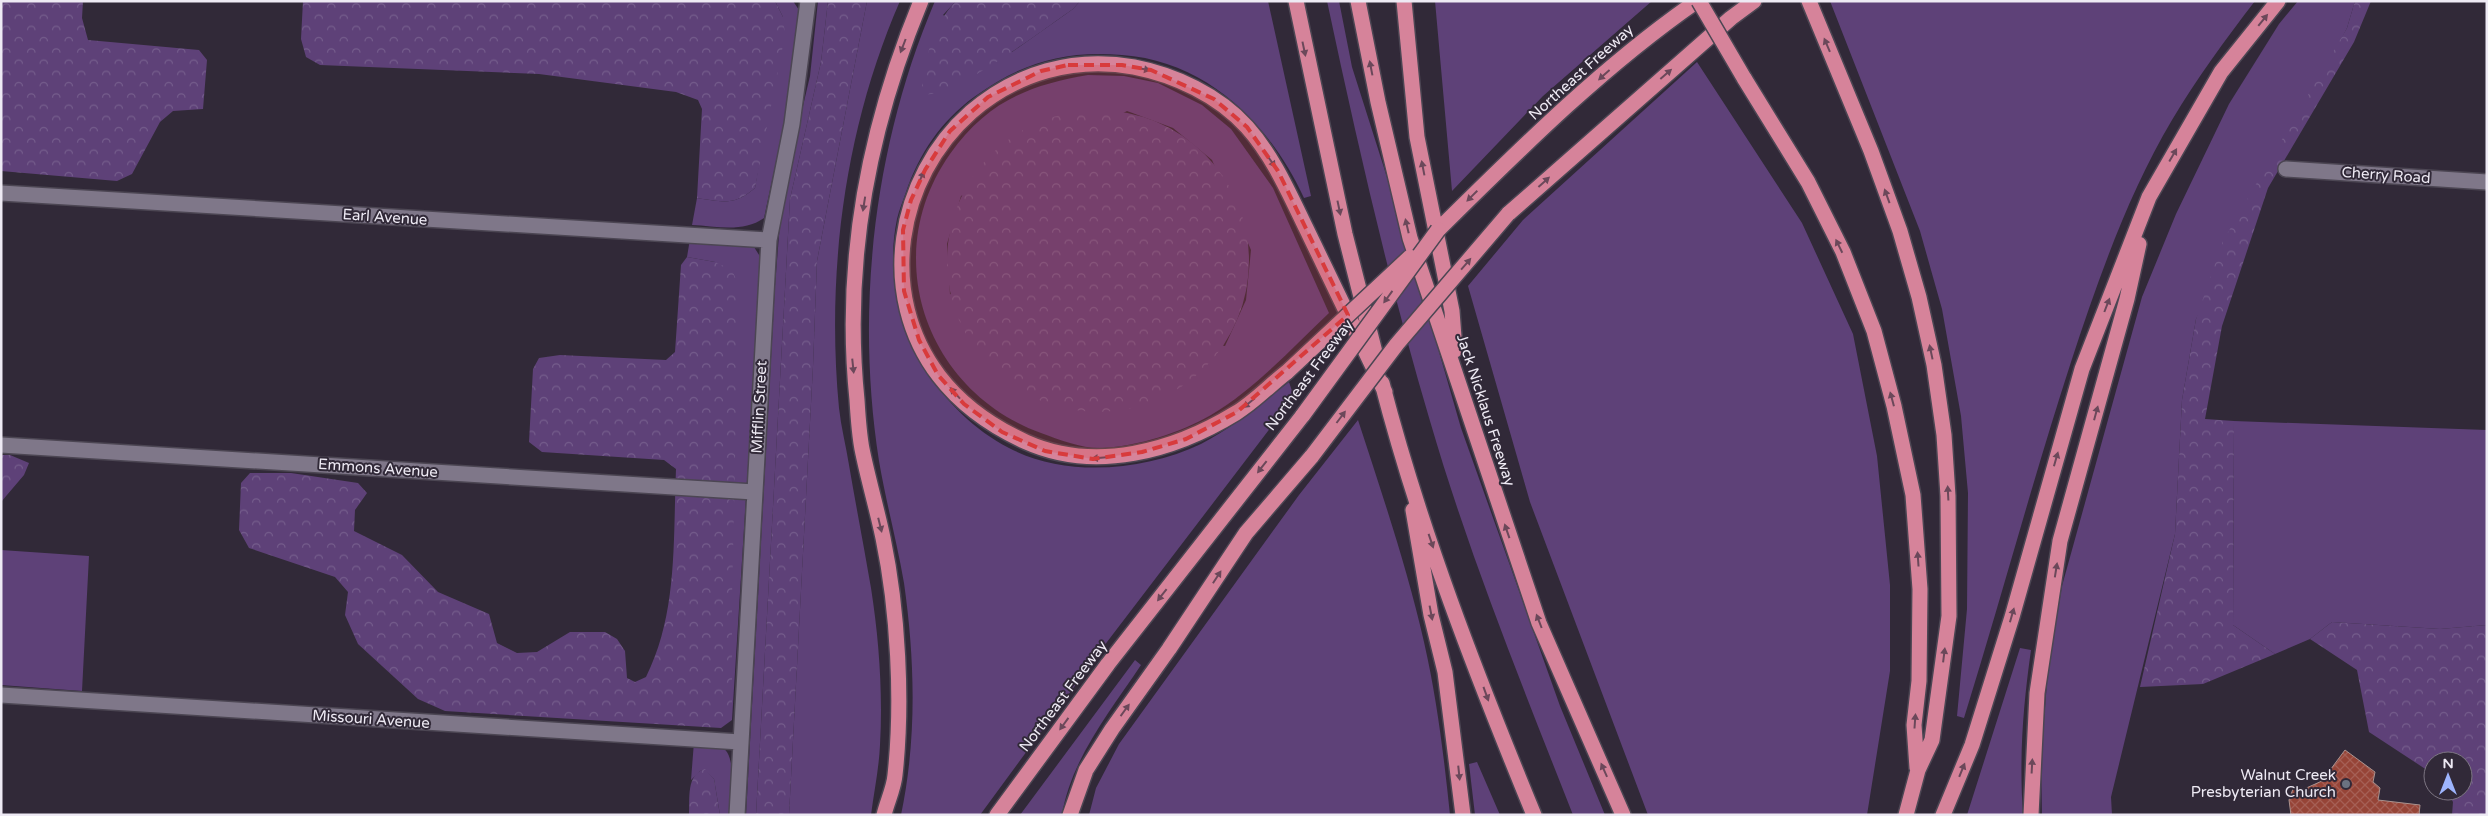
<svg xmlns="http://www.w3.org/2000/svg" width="2488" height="816" font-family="'Varela Round',sans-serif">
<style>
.grass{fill:#5e4178;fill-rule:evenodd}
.forest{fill:url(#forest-crowns)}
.building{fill:url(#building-cross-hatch);stroke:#aa928e}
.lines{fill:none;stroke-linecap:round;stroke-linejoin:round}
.minor-casing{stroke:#4c4653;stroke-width:18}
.motorway-casing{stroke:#4c4653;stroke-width:18}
.minor{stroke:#7f7789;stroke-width:15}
.motorway{stroke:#d6839a;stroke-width:15}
.motorway-bridge-casing{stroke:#4c4653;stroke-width:18;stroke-linecap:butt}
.motorway-bridge{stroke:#d6839a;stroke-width:15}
.oneway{fill:#6b485a}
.marked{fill:#d83b3c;fill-opacity:0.2;stroke:#d83b3c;stroke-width:4;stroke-dasharray:10 6;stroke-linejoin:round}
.worship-dot{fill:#6b7280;stroke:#312938;stroke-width:2}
.labels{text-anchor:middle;stroke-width:4;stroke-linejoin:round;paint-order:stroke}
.street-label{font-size:15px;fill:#eeeaf4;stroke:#312938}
.poi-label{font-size:15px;fill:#eeeaf4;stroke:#312938;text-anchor:end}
</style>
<defs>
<pattern id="forest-crowns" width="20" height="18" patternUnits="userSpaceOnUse" patternTransform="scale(1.25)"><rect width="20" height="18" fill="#5e4178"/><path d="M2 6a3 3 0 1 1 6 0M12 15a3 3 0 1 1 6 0" fill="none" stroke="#755d8c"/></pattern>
<pattern id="building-cross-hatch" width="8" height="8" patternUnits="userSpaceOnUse" patternTransform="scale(1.25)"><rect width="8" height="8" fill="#964437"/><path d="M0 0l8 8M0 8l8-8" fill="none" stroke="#a55f55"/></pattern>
</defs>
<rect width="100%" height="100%" fill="#312938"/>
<path class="grass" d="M775,1h18l6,9 1,12 -6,56 -30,140c-21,15 -48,8 -72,7l5,-27c26,4 37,8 58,-10l28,-171z
M818,1h10l-7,61 -31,137 -34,616h-10l29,-529 6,-76 7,-40 22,-94z
M867,1h33c-55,126 -74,270 -61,407 2,19 7,38 10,57 7,41 15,82 22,123 8,51 12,105 9,157 -1,23 -6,47 -9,70h-82l24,-449 4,-105z
M935,1h21l-13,14 69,37 61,-43 7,-8h188l43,195 -7,2c-34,-74 -97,-137 -182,-143 -58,-5 -101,8 -148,42 -33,24 -55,57 -68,95 -3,9 -7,18 -9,27 -19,90 32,187 112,229 57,30 135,23 192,-4 32,-16 60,-41 88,-62l5,15 -187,245 -127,173h-79c16,-76 14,-155 3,-232 -7,-41 -18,-81 -25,-122 -24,-153 -5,-317 56,-460z
M1327,1h12l13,66 53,167 56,194 99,278 45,109h-32c-51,-130 -104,-260 -143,-394 -41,-138 -73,-279 -103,-420z
M1435,1h217l-109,95 -91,95z
M1830,1h425c-30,39 -58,77 -83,119 -44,74 -74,160 -101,242 -38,117 -70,237 -107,356l-7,-2 10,-107 1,-116 -7,-77 -19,-107 -22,-78z
M2298,1h57l-8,27 -151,291 -14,81 -7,134 -64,263 1,18h-70l-1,-57 7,-88 14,-84 80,-289 34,-83 53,-110 50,-80z
M1697,62l105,161 51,111 24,122 13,129v86l-23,144h-219l-118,-313 -62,-216 55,-66z
M1088,75l36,1 34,7 44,22 29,24 42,59 56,125c-37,35 -74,76 -118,102 -31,18 -73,31 -108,33 -20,1 -43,-8 -62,-15 -115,-42 -163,-177 -91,-279 36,-51 78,-69 138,-79zM1127,111l46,17 39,32 39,90 -5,50 -21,46 -275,-52 -3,-50 14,-48z
M690,239l56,4 8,4 7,11 -29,462v-123l-17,-335 -28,-5z
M1358,420c24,74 49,147 66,222 13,57 20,115 26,173h-361l7,-27 23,-44 180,-249z
M2234,421l253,9v195l-47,4 -108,-7 -22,17 -35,15 -42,-29z
M1,550l88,6 -7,135 -81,-6z
M2020,648l11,2c-8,56 -12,108 -8,165h-56z
M1135,660l6,5c-30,45 -70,94 -79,150h-42z
M694,742c8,1 19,1 26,4 19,8 10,51 9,69h-9l-6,-36 -9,-9 -5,1 -9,9z
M1477,762l23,53h-25l-6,-51z"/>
<path class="forest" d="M1,1h82l-1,17 6,22 111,10 8,10 -4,49 -30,2 -13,11 -28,52 -15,7 -116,-10z
M303,1h472l8,16 2,18 -30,153c-21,18 -32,14 -58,10l5,-89 -4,-9 -22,-8 -137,-18 -219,-9 -14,-8 -5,-18z
M828,1h39l-50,260 -4,105 -24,449h-33l34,-616 31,-137z
M956,1h124l-7,8c-26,18 -120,89 -147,85l-4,-5c3,-32 11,-64 34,-88z
M2355,1h16l-17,41 -86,146 -46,138 -17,93 29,2 -1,204 42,29 -72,30 -63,3 35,-153 7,-134 14,-81 27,-78 124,-213z
M947 261a151 151 0 1 1 302 0a151 151 0 1 1-302 0Z
M687,257l28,5 17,8 7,16 -7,311v123l-11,8 -276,-17 -27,-12 -60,-55 -13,-29 3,-23 -13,-15 -86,-29 -10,-18 2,-47 9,-10h41l67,10 9,10 -12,17 -1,21 48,24 36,37 51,22 8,29 20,10 20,-1 33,-20h35l12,7 8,12 2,27 8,4 11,-5c32,-64 27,-137 30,-208l-12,-9 -122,-8 -13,-10 4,-73 6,-11 21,-3 106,5 9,-8 6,-87z
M1,455h9l19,8 -5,12 -23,27z
M2332,622l108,7 47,-4v190h-35l1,-13 -6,-11h16v-30h-30v13l-64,-42 -12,-62 -47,-31z
M705,769l9,10 6,36h-31c1,-16 -3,-41 16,-46z"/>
<path class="building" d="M2345,750l30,22 -2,10 7,6 -2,12 42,5 -1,10h-128l-2,-15 5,-14 10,3 18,-8z"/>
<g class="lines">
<g class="minor-casing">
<path id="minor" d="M2286,169l201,13
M1,193l768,47
M1,445l753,47
M1,695l739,47
M737,815l32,-575 23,-116 16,-123"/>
</g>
<g class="motorway-casing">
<path id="motorway" d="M1296,1l49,233 32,126
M1358,1l20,101 32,136 129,385 84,192
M1404,1l13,136 35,174 3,39
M1809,1l62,150 29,80 19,66 15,68 10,70 4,61 1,120 -17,124 -14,30 -12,45
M1744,78l64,104 35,70 31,79 20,75 19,89 7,94 -1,92 -5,44 3,43
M1508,214l223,-196 23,-17
M1438,230c81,-80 165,-164 259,-229
M1287,372c-17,13 -33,30 -51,41 -62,38 -141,60 -210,29 -33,-15 -64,-36 -87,-66 -62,-81 -43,-198 32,-264 45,-39 103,-56 163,-45 41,8 84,28 113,60 26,29 42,66 59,101 26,54 52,109 79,164
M1382,383c38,147 94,291 152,432
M1413,510l18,105 14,57 18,143
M884,815c3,-13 10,-27 11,-40 8,-73 3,-165 -12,-237 -6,-29 -15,-59 -21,-89 -3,-16 -4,-33 -5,-49 -14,-137 12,-273 64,-399
M997,815l111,-151 195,-249
M1070,815l16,-45 26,-41 57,-80 77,-116 66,-77
M1943,815l29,-70 40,-128 70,-248 67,-172 72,-125 57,-71
M2031,815l6,-122 23,-152 67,-242 12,-55"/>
</g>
<use href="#minor" class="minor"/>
<use href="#motorway" class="motorway"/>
<g class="motorway-bridge-casing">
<path id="motorway-bridge" d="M1699,1l45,77
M1287,372l123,-115
M1303,415l135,-185
M1312,456l85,-112 111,-130"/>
</g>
<use href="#motorway-bridge" class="motorway-bridge"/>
</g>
<defs><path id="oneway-solid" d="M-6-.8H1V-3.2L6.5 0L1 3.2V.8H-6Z" transform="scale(1.25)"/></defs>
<g class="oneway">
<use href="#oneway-solid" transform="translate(2263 20) rotate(-51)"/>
<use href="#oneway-solid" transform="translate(1827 45) rotate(-113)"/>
<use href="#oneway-solid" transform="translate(903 46) rotate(111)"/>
<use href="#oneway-solid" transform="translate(1304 49) rotate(78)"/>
<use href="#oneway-solid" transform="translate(1371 68) rotate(-101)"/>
<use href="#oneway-solid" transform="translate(1143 69) rotate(11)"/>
<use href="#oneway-solid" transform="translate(1666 74) rotate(-41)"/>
<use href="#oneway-solid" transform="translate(1604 75) rotate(138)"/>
<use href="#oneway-solid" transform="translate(2173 155) rotate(-60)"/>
<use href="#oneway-solid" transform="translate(1271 161) rotate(55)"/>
<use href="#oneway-solid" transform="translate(1423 168) rotate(-101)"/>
<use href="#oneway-solid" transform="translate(921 178) rotate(-65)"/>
<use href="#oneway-solid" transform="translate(1544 182) rotate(-42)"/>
<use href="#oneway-solid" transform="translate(1472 196) rotate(135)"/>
<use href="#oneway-solid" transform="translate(1887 196) rotate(-110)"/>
<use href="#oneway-solid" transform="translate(864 204) rotate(99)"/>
<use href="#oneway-solid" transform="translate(1339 208) rotate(78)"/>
<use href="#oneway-solid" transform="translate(1407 226) rotate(-103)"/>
<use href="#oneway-solid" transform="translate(1839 246) rotate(-116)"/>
<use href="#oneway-solid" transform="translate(1466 264) rotate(-49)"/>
<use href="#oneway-solid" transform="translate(1388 297) rotate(126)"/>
<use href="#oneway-solid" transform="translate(2107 305) rotate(-69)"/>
<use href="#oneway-solid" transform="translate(1931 352) rotate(-102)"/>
<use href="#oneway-solid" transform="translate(853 366) rotate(84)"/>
<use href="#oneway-solid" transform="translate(955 393) rotate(-132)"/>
<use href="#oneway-solid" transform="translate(1892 399) rotate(-105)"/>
<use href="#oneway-solid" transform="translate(1249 403) rotate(141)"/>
<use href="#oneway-solid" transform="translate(2096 413) rotate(-75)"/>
<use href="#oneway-solid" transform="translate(1341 417) rotate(-53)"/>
<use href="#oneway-solid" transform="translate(1099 458) rotate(175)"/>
<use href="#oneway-solid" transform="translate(2056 459) rotate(-74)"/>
<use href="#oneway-solid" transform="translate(1262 467) rotate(128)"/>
<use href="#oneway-solid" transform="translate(1948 493) rotate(-93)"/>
<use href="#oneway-solid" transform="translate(880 525) rotate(76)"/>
<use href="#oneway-solid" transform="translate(1507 531) rotate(-109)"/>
<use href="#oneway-solid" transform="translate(1431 541) rotate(71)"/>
<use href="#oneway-solid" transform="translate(1918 559) rotate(-94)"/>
<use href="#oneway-solid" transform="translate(2056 570) rotate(-81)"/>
<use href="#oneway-solid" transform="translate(1217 577) rotate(-57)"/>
<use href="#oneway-solid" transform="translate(1162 595) rotate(128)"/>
<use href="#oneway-solid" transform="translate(1431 613) rotate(79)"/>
<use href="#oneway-solid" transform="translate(2012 615) rotate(-74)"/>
<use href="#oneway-solid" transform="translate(1539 621) rotate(-111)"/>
<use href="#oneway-solid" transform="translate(1944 655) rotate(-83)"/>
<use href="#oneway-solid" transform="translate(1486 694) rotate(70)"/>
<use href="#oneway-solid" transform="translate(1125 710) rotate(-54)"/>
<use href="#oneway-solid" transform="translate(1915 721) rotate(-86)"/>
<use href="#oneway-solid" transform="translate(1064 724) rotate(126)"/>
<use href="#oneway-solid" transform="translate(2032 766) rotate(-87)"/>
<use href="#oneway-solid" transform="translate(1604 770) rotate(-114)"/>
<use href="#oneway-solid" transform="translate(1962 770) rotate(-68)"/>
<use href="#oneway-solid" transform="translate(1459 773) rotate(84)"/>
</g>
<path class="marked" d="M1068,65h54l29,5 63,29 33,28 31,44 70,144 -111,97 -51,27 -44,13 -49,7 -48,-8 -43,-19 -38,-28 -26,-29 -19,-35 -15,-49 -1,-61 8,-30 14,-30 25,-39 38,-34 53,-26z"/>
<circle class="worship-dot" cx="2346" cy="784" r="5"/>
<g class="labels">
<g class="street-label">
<text transform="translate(1581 72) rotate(-42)" y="5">Northeast Freeway</text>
<text transform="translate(2386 175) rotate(4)" y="5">Cherry Road</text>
<text transform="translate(385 217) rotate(4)" y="5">Earl Avenue</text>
<text transform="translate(1309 375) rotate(-53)" y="5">Northeast Freeway</text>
<text transform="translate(759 407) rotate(-87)" y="5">Mifflin Street</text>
<text transform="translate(1486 410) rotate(72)" y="5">Jack Nicklaus Freeway</text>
<text transform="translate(378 468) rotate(4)" y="5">Emmons Avenue</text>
<text transform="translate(1063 696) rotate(-53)" y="5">Northeast Freeway</text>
<text transform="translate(371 719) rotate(4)" y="5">Missouri Avenue</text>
</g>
<g class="poi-label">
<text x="2336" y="780">Walnut Creek<tspan x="2336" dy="17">Presbyterian Church</tspan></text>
</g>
</g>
<rect width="2488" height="816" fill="none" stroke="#eeeaf4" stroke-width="5"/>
<g transform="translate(2448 776)"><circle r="24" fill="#312938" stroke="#7d7683"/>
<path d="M0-4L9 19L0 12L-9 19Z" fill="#9db4fd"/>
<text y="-8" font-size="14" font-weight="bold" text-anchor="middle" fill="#eeeaf4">N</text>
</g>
</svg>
